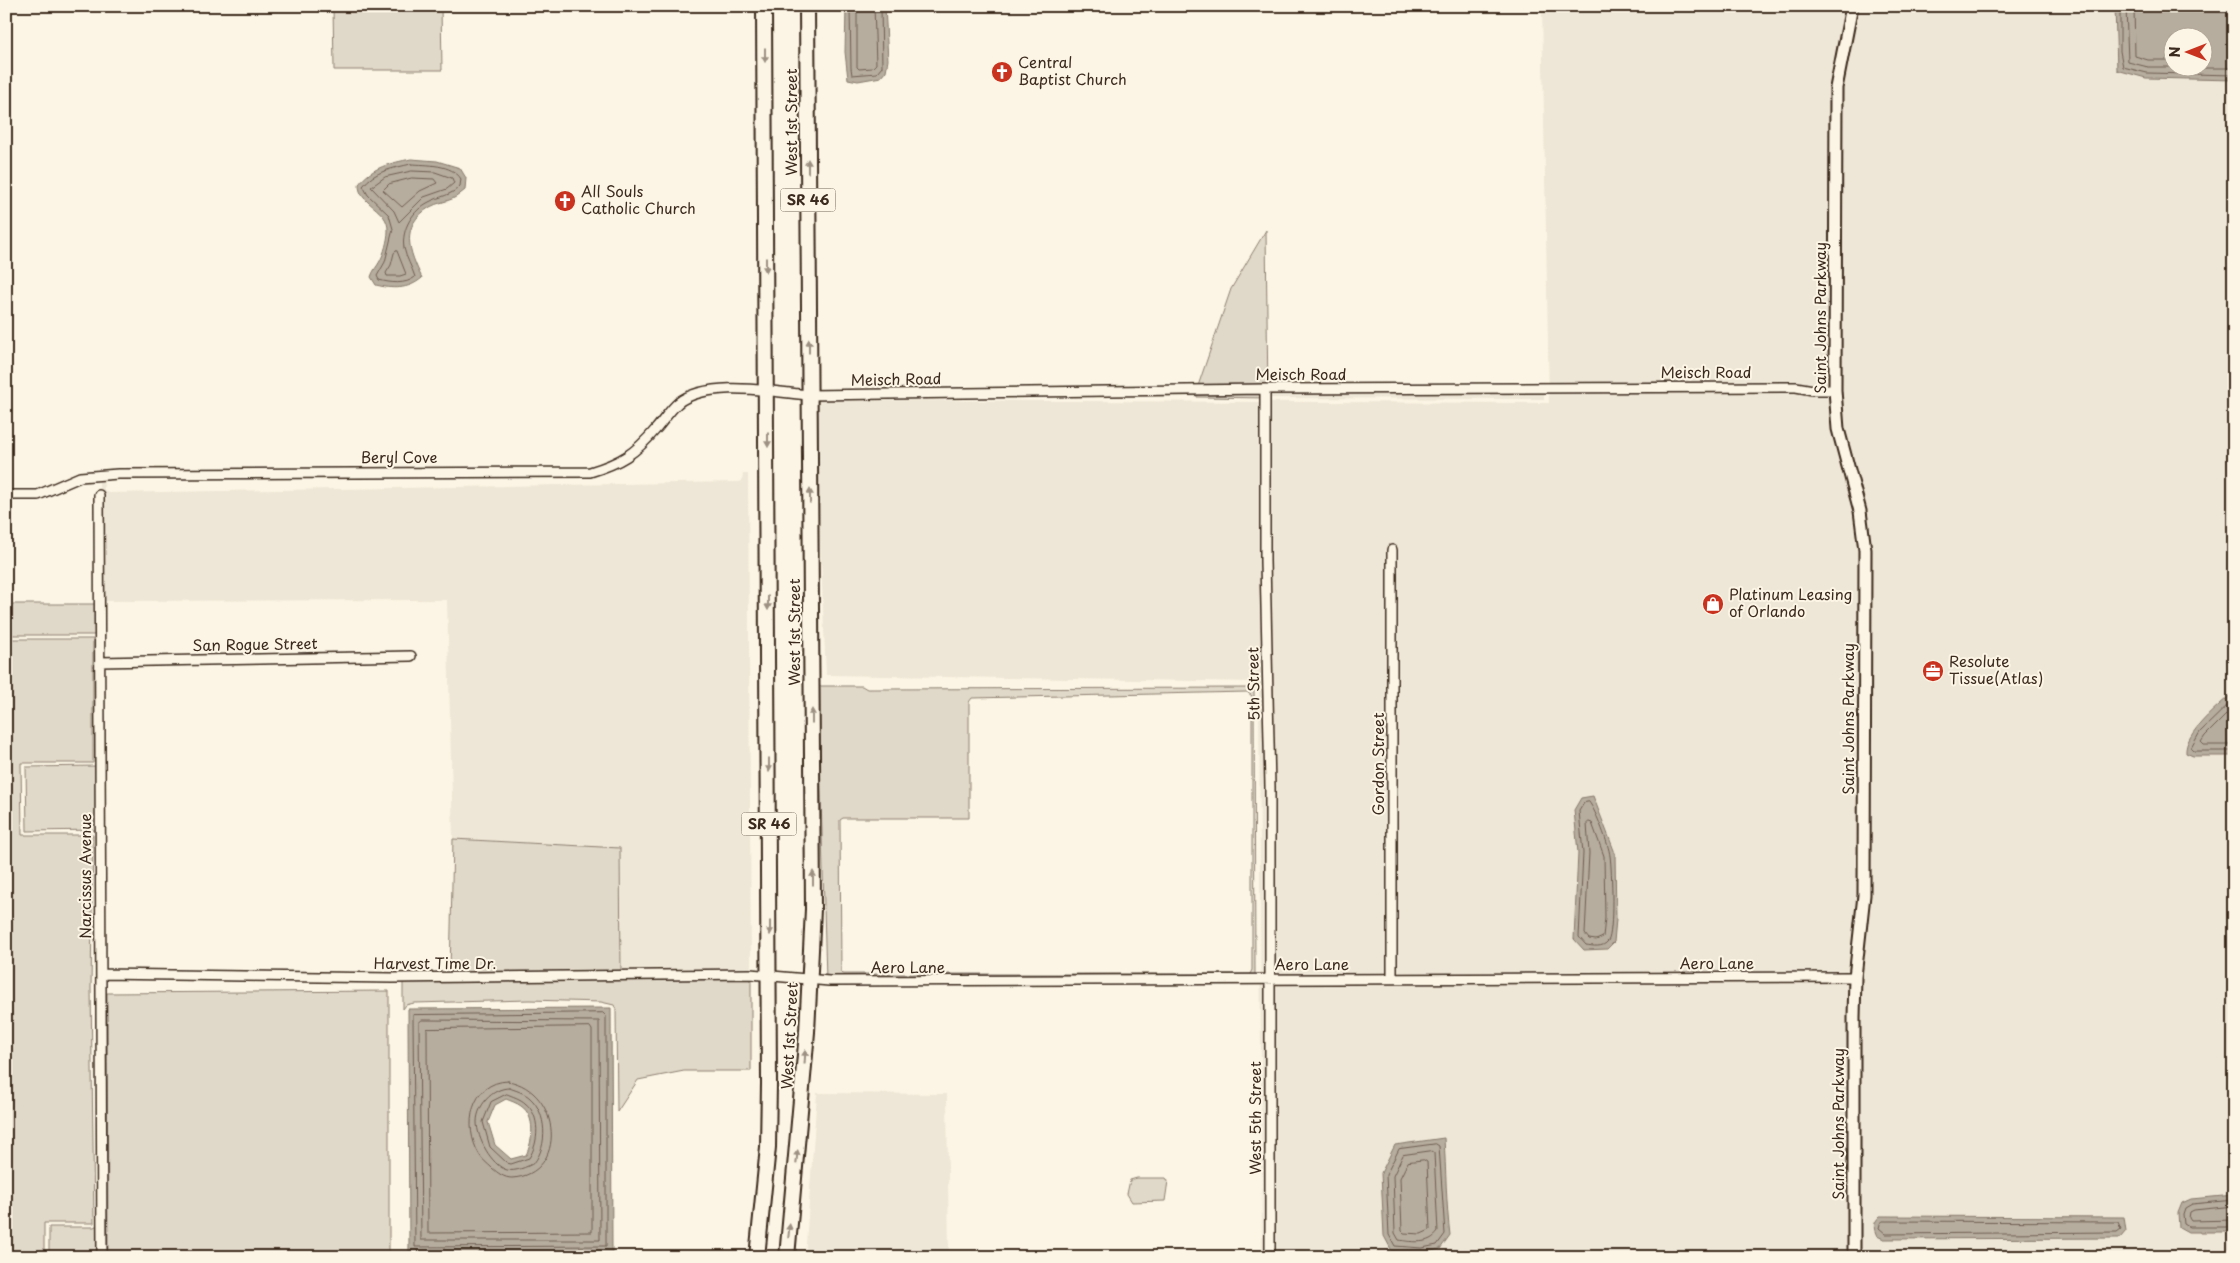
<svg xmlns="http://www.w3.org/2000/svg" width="2240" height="1263" font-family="'Playpen Sans',sans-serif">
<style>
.built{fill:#eee6d6;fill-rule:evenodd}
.green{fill:#e0d8c8;stroke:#8e8173;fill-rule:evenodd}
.water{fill:#b7ad9e;stroke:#85796b;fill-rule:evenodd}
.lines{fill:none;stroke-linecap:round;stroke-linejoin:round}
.shore{stroke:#6d5e51;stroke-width:1}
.street-casing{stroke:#3b2a1e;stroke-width:12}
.secondary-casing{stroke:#3b2a1e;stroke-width:15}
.primary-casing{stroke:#3b2a1e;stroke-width:18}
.street{stroke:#fcf5e5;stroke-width:9}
.secondary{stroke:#fcf5e5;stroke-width:11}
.primary{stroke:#fcf5e5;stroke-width:14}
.oneway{fill:#9c9082}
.labels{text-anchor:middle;stroke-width:4;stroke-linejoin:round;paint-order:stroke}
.shield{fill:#fcf5e5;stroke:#75675a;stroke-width:1}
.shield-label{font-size:14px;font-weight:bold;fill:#3b2a1e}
.poi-label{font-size:15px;fill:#3b2a1e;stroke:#fcf5e5;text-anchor:start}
.street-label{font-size:15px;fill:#3b2a1e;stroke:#fcf5e5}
</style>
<rect width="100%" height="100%" fill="#fcf5e5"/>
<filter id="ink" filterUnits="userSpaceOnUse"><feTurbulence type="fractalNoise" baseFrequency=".02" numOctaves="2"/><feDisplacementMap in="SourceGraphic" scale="10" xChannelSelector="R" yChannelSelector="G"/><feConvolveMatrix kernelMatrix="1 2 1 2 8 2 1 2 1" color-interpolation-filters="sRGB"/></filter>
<g filter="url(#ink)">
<path class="built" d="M1542,6h692v1251h-972l-3,-575 -433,-7 -12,-275 735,3zM2172,38h30v30h-30z
M1268,388h276v11l-276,-1z
M1197,389v8l-377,-1z
M99,473h4l1,17 4,3 630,-11 4,-1 1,-7h5l3,500h-130l-1,-126 -167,-9 -6,-239 -348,1z
M817,1093l130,1 2,163h-144z"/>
<path class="green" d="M333,6h108l1,64h-108z
M1266,230l2,168 -71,-1v-8l34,-100z
M6,604h90l3,226 -72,1 -1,-64 70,-1v-131h-90z
M6,639h87v124h-72l1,72h71l-2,153 3,235h-50v34h-38z
M818,686h44l5,3 387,-1 1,289 -429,3zM1247,692l5,4v274l-2,4h-406l-3,-1 -1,-153 3,-2h126v-116l3,-4z
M453,839l167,9 1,125 130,1v97h-67l-46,9 -21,32 -1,-103 -2,-4 -13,-3 -72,-2 -115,3 -8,2 -3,4v-35l47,-1z
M96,976h3l1,281h-51v-30h45l5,-3z
M389,991v266h-281l-1,-264z
M1137,1178h29l2,3 -3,20 -33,1 -5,-8 3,-14z"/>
<path class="water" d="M846,6h39l3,54 -2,11 -5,6 -23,4 -10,-2 -3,-27z
M2115,6h119v74l-88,-2 -29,-8zM2172,38h30v30h-30z
M411,159l26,2 23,7 6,10 -1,12c-4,3 -8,7 -13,9 -7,3 -15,4 -22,8 -31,19 -21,44 -8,71 -14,12 -30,11 -46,7l-5,-8c2,-7 6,-10 9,-16 4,-7 8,-22 8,-30 1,-23 -30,-26 -29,-47 13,-17 32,-21 52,-25z
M2234,692v64h-41l-7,-3c-2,-20 33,-48 48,-61z
M1593,796l22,57 1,66 -2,23 -7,7 -23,1 -10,-11 4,-86 -4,-43 7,-12z
M611,1008l1,244h-203l-1,-243zM506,1099c5,2 11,4 15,7 15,10 12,35 5,49l-15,4 -16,-14 -7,-23 7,-17z
M1444,1138c2,33 2,65 6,97l-10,14 -18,4 -30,-2 -8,-15 -3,-63 14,-28z
M2234,1195v37h-46l-9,-5 -1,-14 4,-10 9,-4z
M1880,1216l244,1 2,14 -6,7 -236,1 -7,-3c-4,-8 -4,-13 3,-20z"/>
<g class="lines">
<path class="shore" d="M850,6l1,62 1,7 25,-2 5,-6 -1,-61
M857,6v61l2,2 13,-1 4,-4 -2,-58
M2120,6v45l3,16 24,6 87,2
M2126,6l2,56 20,5h24
M2134,6l1,50 13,4h24
M2176,68h58
M411,164c16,1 41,0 50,15l-1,7c-9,10 -20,10 -31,16 -16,8 -28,27 -25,46 2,10 8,19 11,29 -9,8 -25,6 -36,3l-2,-4 8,-14 8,-33 -4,-14 -21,-20 -5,-9c11,-15 31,-18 48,-22z
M412,171l23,1 17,6 2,5 -7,6 -23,8 -25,25 -5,-11 -23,-24 14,-10z
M412,178l22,1 3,4 -17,8 -18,16 -19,-17 6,-6z
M397,251l9,23 -6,2h-13l-1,-3 5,-8 3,-12z
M2234,699l-34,33 -9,16 3,3h40
M2234,707l-29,29 -4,6 3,3h30
M1589,802c7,9 20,43 21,54 2,13 4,77 -2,85 -5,7 -15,5 -22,4l-7,-8 4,-84 -4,-42 5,-8z
M1589,822l3,1 12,33 1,62 -2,19 -7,3 -7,-1 -4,-5 4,-81 -2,-29z
M603,1013l3,3v230l-191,1 -2,-232z
M422,1020l177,1 1,219h-179l-2,-217z
M590,1027l2,3v202l-164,1 -1,-204z
M508,1081c54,9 60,94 4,97 -8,0 -14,-5 -20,-10 -4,-4 -10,-8 -13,-14 -16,-27 -9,-72 29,-73z
M509,1088c6,2 16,5 21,10 17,15 18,48 4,65 -7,4 -19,9 -27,7 -16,-5 -30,-32 -30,-48 0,-16 15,-34 32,-34z
M507,1094c5,2 14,5 18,9 16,12 14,40 4,55l-18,6 -4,-1 -17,-16 -7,-25 8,-20z
M1436,1144l3,2 6,88 -8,11 -15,3 -27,-2 -6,-11 -3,-60 13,-26z
M1431,1151l3,2 4,79c-9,13 -25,10 -39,8l-4,-7 -2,-57 10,-21z
M1424,1160l3,2 3,68 -9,4 -17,-1 -2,-2 -2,-53 8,-16z
M2234,1200l-42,4 -7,4 -2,6 1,10 5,3h45
M2234,1206l-40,4 -4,2 -1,6 2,3 43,-1
M1883,1221l235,1 3,7 -4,3 -231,2 -7,-6 1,-4z"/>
<g class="street-casing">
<path id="street" d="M1265,389v172l5,226v470
M6,495h32l42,-18 38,-3 472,-2c30,-9 45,-18 66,-43 7,-8 14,-19 22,-26 30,-24 96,-11 131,-8l456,-6 531,-2 17,3h22
M99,495l3,762
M1392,550v428
M100,662l311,-6
M101,974l291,4 358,-4 79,7 1026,-4"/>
</g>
<g class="secondary-casing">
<path id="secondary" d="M1852,6l-16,82 -1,302 3,39 22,82 5,39 -1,345 -9,82 -1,40v240"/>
</g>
<g class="primary-casing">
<path id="primary" d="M757,1257l11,-110 1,-63 -5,-1078
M787,1257l20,-225 6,-123 -6,-903"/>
</g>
<use href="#street" class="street"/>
<use href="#secondary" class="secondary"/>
<use href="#primary" class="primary"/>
</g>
<defs><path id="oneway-solid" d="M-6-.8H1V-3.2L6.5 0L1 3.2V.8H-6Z" transform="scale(1.25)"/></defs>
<g class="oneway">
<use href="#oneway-solid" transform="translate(765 55) rotate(90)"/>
<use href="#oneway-solid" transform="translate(808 166) rotate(-90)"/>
<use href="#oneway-solid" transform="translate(766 265) rotate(90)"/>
<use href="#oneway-solid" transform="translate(809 346) rotate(-90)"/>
<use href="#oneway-solid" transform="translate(768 440) rotate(90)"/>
<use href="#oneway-solid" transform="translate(810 496) rotate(-90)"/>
<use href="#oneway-solid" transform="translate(768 603) rotate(90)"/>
<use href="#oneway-solid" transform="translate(812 716) rotate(-90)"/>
<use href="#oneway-solid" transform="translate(769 765) rotate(90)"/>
<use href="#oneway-solid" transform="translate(813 878) rotate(-90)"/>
<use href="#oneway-solid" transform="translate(770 928) rotate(90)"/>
<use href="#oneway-solid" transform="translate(805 1057) rotate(-86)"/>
<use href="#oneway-solid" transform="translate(797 1157) rotate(-84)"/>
<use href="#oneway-solid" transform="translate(789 1231) rotate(-84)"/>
</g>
</g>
<defs>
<g id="church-disc" transform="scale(1.125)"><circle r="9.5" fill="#c8321e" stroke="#fcf5e5"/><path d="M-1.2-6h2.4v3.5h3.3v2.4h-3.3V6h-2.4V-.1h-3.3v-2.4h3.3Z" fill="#fff"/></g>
<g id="shop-disc" transform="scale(1.125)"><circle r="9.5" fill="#c8321e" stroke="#fcf5e5"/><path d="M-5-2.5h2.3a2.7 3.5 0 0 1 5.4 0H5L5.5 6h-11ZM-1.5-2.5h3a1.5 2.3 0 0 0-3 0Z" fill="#fff"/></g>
<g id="office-disc" transform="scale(1.125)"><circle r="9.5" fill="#c8321e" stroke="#fcf5e5"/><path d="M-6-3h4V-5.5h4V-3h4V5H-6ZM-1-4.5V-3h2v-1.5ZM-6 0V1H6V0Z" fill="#fff"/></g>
</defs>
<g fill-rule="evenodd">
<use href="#church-disc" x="1002" y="72"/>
<use href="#church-disc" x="565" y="201"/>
<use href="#shop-disc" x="1713" y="604"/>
<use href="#office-disc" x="1933" y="671"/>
</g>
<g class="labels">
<g class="shield">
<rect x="780.5" y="188.5" width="55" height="23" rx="4"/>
<rect x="741.5" y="812.5" width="55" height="23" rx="4"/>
</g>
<g class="shield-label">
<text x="808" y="205">SR 46</text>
<text x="769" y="829">SR 46</text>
</g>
<g class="poi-label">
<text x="1018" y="68">Central<tspan x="1018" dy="17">Baptist Church</tspan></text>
<text x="581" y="197">All Souls<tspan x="581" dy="17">Catholic Church</tspan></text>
<text x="1729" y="600">Platinum Leasing<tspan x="1729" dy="17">of Orlando</tspan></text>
<text x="1949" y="667">Resolute<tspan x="1949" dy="17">Tissue(Atlas)</tspan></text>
</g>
<g class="street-label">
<text transform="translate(792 122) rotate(-90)" y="5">West 1st Street</text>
<text transform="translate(1821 318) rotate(-90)" y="5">Saint Johns Parkway</text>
<text x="1706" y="378">Meisch Road</text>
<text x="1301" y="380">Meisch Road</text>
<text transform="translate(896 380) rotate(-1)" y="5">Meisch Road</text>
<text x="399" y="463">Beryl Cove</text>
<text transform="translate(795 632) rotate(-90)" y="5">West 1st Street</text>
<text transform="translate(255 645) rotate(-1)" y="5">San Rogue Street</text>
<text transform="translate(1254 684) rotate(-91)" y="5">5th Street</text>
<text transform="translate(1849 719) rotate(-90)" y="5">Saint Johns Parkway</text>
<text transform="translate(1379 764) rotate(-90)" y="5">Gordon Street</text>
<text transform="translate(86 876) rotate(-90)" y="5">Narcissus Avenue</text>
<text x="435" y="969">Harvest Time Dr.</text>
<text x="1717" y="969">Aero Lane</text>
<text x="1312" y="970">Aero Lane</text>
<text x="908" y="973">Aero Lane</text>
<text transform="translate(790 1036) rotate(-87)" y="5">West 1st Street</text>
<text transform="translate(1256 1118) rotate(-90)" y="5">West 5th Street</text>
<text transform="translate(1839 1124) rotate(-90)" y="5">Saint Johns Parkway</text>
</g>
</g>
<rect width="2240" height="1263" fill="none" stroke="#fcf5e5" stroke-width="25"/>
<rect x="12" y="12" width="2215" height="1238" fill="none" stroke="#3b2a1e" stroke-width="2" filter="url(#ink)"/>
<g transform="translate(2188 52) rotate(270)"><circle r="24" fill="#fcf5e5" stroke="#afa495"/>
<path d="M0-4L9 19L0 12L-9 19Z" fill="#c8321e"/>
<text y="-8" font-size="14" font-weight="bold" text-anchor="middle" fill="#3b2a1e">N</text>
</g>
</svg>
